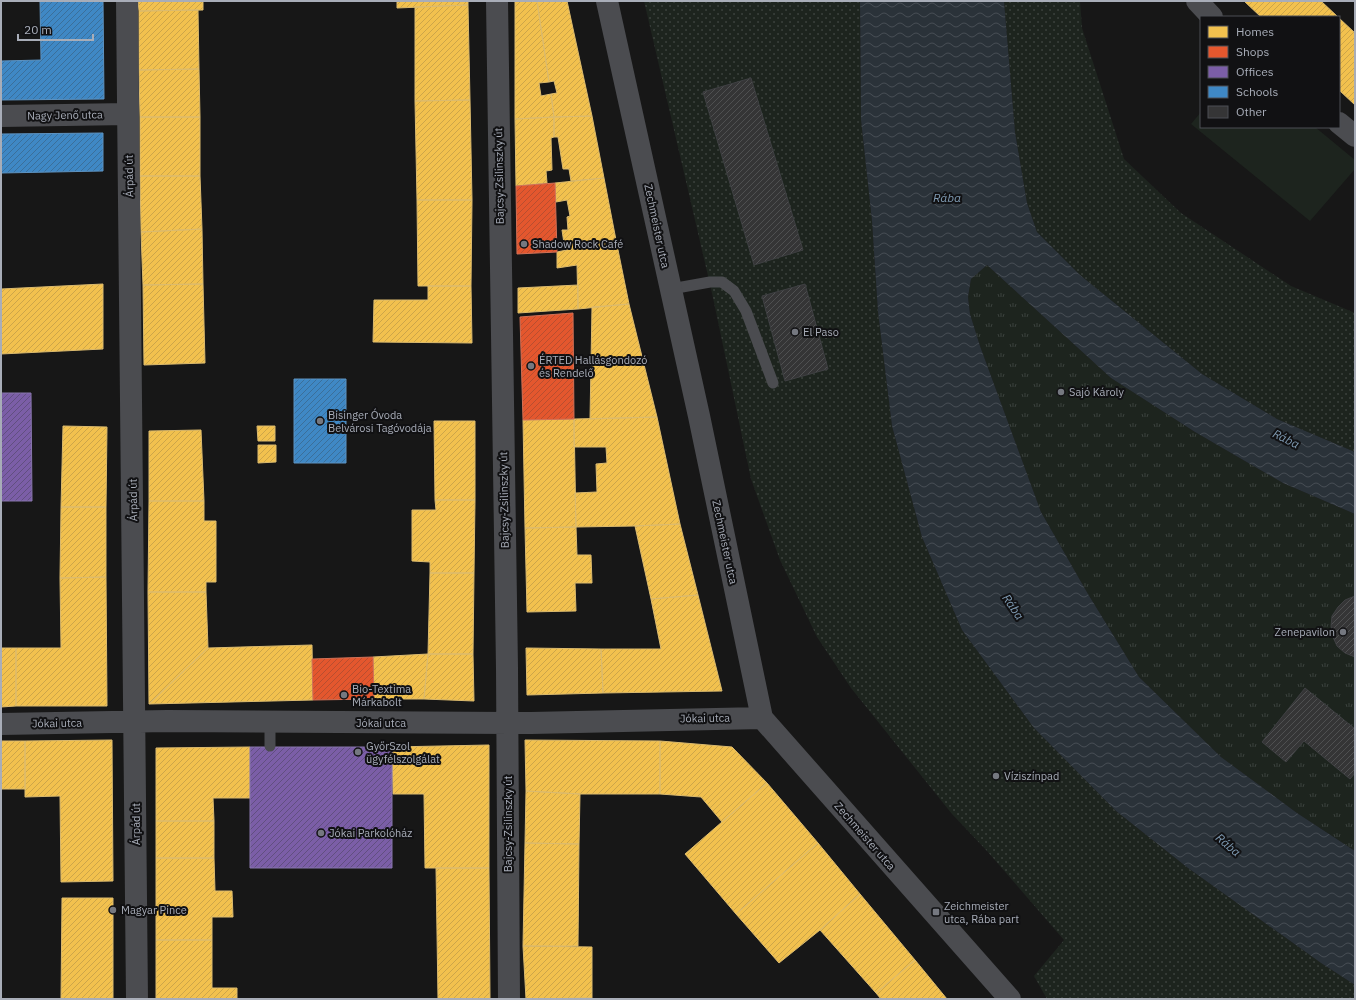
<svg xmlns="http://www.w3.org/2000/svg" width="1356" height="1000" font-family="'IBM Plex Sans',sans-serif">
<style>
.grass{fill:url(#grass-dots)}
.park{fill:url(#park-tufts)}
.garden{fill:#1d241e}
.water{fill:url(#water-waves)}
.homes{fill:url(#homes-hatch);stroke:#dcbb6e}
.shops{fill:url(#shops-hatch);stroke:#d27157}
.offices{fill:url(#offices-hatch);stroke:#8876ac}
.schools{fill:url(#schools-hatch);stroke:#5e93c1}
.building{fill:url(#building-hatch);stroke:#3f4043}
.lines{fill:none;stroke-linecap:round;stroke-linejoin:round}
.service{stroke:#4b4c50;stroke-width:11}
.minor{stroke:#4b4c50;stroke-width:22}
.poi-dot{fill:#757880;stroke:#111113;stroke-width:1.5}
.labels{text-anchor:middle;stroke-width:4;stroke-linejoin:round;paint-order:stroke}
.street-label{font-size:11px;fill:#a8adb8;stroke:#111113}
.poi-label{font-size:11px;fill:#a8adb8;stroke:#111113;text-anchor:start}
.water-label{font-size:12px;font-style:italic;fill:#7f9bb3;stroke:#111113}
</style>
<defs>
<pattern id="grass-dots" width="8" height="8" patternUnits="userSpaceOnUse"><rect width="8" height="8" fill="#1d241e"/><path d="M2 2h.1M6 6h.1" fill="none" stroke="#3b413d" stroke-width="1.8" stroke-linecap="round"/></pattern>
<pattern id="park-tufts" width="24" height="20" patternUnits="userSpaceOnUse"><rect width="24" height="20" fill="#1d241e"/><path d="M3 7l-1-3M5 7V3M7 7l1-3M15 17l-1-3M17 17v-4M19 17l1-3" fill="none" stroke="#3b413d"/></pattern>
<pattern id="water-waves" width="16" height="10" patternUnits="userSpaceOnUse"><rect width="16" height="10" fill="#2a3239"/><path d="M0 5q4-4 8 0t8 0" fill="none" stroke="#464d54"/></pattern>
<pattern id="homes-hatch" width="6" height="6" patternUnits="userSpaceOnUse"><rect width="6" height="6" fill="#f2c14e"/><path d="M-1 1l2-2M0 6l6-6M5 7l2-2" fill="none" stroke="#cca549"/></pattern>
<pattern id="shops-hatch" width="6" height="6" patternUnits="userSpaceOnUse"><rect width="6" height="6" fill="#e4572e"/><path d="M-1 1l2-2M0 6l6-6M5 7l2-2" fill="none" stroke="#b84e30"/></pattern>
<pattern id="offices-hatch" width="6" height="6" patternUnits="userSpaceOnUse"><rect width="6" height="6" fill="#7b5ea7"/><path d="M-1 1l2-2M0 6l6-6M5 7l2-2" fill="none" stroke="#614f80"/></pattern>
<pattern id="schools-hatch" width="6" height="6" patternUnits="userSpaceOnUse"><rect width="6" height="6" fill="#3f88c5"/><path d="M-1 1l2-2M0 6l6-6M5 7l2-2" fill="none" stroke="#3b6f9a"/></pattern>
<pattern id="building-hatch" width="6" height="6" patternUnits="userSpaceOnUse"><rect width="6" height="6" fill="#353536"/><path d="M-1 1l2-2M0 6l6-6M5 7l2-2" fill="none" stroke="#4f5051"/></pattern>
</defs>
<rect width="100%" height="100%" fill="#171717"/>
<path class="grass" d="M644,1h216l1,119 11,101 6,91 14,114 30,111 40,93 72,98 82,83 72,57 133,95 34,22v14h-308l-13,-23 30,-36 -77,-89 -35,-37 -101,-126 -34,-51 -37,-77 -29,-81 -39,-186z
M1004,1h76l2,27 42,131 57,54 110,73 64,27v139l-78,-33 -75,-45 -122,-99 -43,-43 -10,-29 -12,-71z"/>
<path class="park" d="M987,265l124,113 84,54 88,51 72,31v337l-58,-38 -76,-56 -82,-80 -51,-83 -47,-82 -61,-166 -10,-32 -2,-17 3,-18z"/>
<path class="garden" d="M1201,112v15h114l40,33v9l-45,52 -119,-97z"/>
<path class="water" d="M860,1h144l11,131 12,71 10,29 43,43 122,99 75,45 78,33v62l-72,-31 -88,-51 -84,-54 -124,-113 -16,14 -3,18 2,17 10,32 61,166 47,82 51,83 82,80 76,56 58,38v134l-34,-22 -133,-95 -72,-57 -82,-83 -72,-98 -40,-93 -30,-111 -14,-114 -6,-91 -11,-101z"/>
<path class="homes" d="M138,1h65v9l-64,1z
M397,1h71v4l-71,3z
M515,1h22l12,81 -10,1 2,13 10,-2 3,23 -39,2z
M537,1h30l25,115 -38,1 -3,-23 6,-1 -3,-12 -5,1z
M1244,1h77l17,16h-77z
M468,5l2,95 -55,1v-94z
M198,10l1,59 -60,1v-59z
M1339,18l16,15v72l-16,-15z
M199,69l1,48h-60l-1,-47z
M470,100l2,100h-55l-2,-99z
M592,116l12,62 -33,3 -2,-12h-6l-5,-32h-4v-20z
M140,117h60v59h-60z
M554,117v20l-3,1 1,32 -6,1 1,12 -31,3 -1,-67z
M140,176h60l2,53 -61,3z
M604,178l12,62 -51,10 -3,-20h6l-1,-13 3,-1 -3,-16 -11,2 -1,-19z
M417,200h55l-1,86h-53z
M202,229l1,55 -60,1 -2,-53z
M616,240l13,64 -51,5 -1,-44 -20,3v-16z
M103,284v65l-102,5v-65z
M203,284l2,79 -61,2 -1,-80z
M578,285v24l-60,4v-25z
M428,286h43l1,57 -99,-1 1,-42h54z
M629,304l28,113 -67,2 2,-112z
M657,417l23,107 -45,2 -59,1 -1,-34 22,-1 -1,-28 11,-1 -1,-16h-32v-28z
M574,419l2,108 -51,1 -2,-108z
M434,421h41v79h-40z
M63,426l44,1 -1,80h-45z
M257,426h18v15h-17z
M201,430l3,71h-55v-70z
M258,445h18v17l-18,1z
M435,500h40l-1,73h-44v-11l-18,-1v-51h24z
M149,501h55v20h12v61h-10v10h-58z
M61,507h45v70l-46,1z
M680,524l18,71 -47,4 -16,-73z
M576,527l1,28h14l1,28h-17l1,28 -49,1 -2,-84z
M430,573h44l-1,81h-45z
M106,577l1,129h-91v-58h45l-1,-70z
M148,592h58l2,56 -59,56z
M698,595l24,96 -119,2 -2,-44h60l-10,-50z
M312,645l1,55 -164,4 59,-56z
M1,648h15v58l-15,1z
M526,648l75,1 2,44 -76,2z
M428,654l-4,45h-50l-1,-42z
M428,654h45l1,47 -50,-2z
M112,740l1,141 -52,1 -1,-86 -35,1v-56z
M525,740l135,1v53h-80l-54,-3z
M1,741h24v48h-24z
M660,741l72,6 35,36 -45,39 -21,-25 -41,-3z
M489,745v123h-64l-1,-74h-31l-1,-47z
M250,747v51h-37l1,23h-58v-73z
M767,783l51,60 -82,71 -51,-60z
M526,791l54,3 -1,50 -54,-1z
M156,821h58v37h-58z
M525,843l54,1 -1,102h-55z
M818,843l42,51 -40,36 -41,33 -43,-49z
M156,858h58l1,33h17l1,26h-21v23h-56z
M436,868h53l1,131h-52z
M860,894l55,66 -39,33 -56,-63z
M62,898h51v101h-52z
M156,940h56v48h25v11h-81z
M523,946l69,1v51l-66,1z
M915,960l32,39h-66l-5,-6z
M592,998v1h-53z"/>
<path class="shops" d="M555,183l2,69 -40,2 -1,-68z
M573,313l1,106 -51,1 -3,-103z
M373,657l1,42 -61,1 -1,-41z"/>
<path class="offices" d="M1,393h30l1,108h-31z
M250,747h142v121h-142z"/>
<path class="schools" d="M40,1h63l1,98 -103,1v-39l40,-1z
M103,133v38l-102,2v-39z
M294,379h52v84h-52z"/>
<path class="building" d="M751,78l52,172 -49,15 -51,-173z
M805,284l23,85 -43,12 -23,-85z
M1355,596v61l-10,-4 -8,-7 -4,-9 -2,-11 1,-10 6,-9 7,-7z
M1305,688l50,41v44l-5,6 -46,-38 -18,21 -24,-20z"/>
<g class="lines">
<path class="service" d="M671,289l39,-7h12l12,9 12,20 27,72
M270,722v24"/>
<path class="minor" d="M127,1l10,998
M497,1l10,667 2,331
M607,1l92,415 63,302 248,281
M1197,1l15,16
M1,116l127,-2
M1339,123l16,13
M1,724l166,-3 364,2 231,-5"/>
</g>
<g class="poi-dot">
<circle cx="524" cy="244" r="4"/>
<circle cx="795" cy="332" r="4"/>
<circle cx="531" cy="366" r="4"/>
<circle cx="1061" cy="392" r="4"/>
<circle cx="320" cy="421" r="4"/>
<circle cx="1343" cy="632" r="4"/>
<circle cx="344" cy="695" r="4"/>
<circle cx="358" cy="752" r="4"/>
<circle cx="996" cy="776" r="4"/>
<circle cx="321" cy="833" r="4"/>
<circle cx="113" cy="910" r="4"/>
<rect x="932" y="908" width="8" height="8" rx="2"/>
</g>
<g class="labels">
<g class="street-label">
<text transform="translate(65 115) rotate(-1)" y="4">Nagy Jenő utca</text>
<text transform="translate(129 176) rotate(-91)" y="4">Árpád út</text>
<text transform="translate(499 176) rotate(-91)" y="4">Bajcsy-Zsilinszky út</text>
<text transform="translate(657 226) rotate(78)" y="4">Zechmeister utca</text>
<text transform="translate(133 500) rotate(-91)" y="4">Árpád út</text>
<text transform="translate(504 500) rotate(-91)" y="4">Bajcsy-Zsilinszky út</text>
<text transform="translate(725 542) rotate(78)" y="4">Zechmeister utca</text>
<text transform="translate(705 718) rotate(-1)" y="4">Jókai utca</text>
<text transform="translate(57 723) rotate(-1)" y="4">Jókai utca</text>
<text x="381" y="727">Jókai utca</text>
<text transform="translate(136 824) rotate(-90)" y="4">Árpád út</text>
<text transform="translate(508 824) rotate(-90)" y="4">Bajcsy-Zsilinszky út</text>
<text transform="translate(865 836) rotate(49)" y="4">Zechmeister utca</text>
</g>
<g class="poi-label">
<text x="532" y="248">Shadow Rock Café</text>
<text x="803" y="336">El Paso</text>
<text x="539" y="364">ÉRTED Hallásgondozó<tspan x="539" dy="13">és Rendelő</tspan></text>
<text x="1069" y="396">Sajó Károly</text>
<text x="328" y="419">Bisinger Óvoda<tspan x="328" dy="13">Belvárosi Tagóvodája</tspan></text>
<text x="1335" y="636" text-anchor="end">Zenepavilon</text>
<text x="352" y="693">Bio-Textima<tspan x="352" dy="13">Márkabolt</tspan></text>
<text x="366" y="750">GyőrSzol<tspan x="366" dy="13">ügyfélszolgálat</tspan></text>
<text x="1004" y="780">Víziszínpad</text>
<text x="329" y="837">Jókai Parkolóház</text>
<text x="944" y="910">Zeichmeister<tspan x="944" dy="13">utca, Rába part</tspan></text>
<text x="121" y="914">Magyar Pince</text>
</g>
<g class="water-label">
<text x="947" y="202">Rába</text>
<text transform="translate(1286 439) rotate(26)" y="4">Rába</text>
<text transform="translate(1013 607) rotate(56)" y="4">Rába</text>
<text transform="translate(1228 845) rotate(40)" y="4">Rába</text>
</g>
</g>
<rect width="1356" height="1000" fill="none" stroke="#a8adb8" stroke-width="4"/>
<rect x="1200" y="16" width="140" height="112" fill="#111113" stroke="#4d4f55"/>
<rect x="1208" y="26" width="20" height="12" fill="#f2c14e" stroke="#4d4f55"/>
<text x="1236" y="36" font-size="12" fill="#a8adb8">Homes</text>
<rect x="1208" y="46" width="20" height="12" fill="#e4572e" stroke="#4d4f55"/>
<text x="1236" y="56" font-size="12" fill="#a8adb8">Shops</text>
<rect x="1208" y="66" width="20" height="12" fill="#7b5ea7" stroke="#4d4f55"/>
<text x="1236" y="76" font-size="12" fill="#a8adb8">Offices</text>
<rect x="1208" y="86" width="20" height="12" fill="#3f88c5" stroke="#4d4f55"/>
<text x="1236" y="96" font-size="12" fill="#a8adb8">Schools</text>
<rect x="1208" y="106" width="20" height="12" fill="#353536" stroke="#4d4f55"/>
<text x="1236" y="116" font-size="12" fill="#a8adb8">Other</text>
<path d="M18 34v6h75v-6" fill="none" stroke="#a8adb8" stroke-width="2"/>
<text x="24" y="34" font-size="12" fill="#a8adb8" stroke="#111113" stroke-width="3" paint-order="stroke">20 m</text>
</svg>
